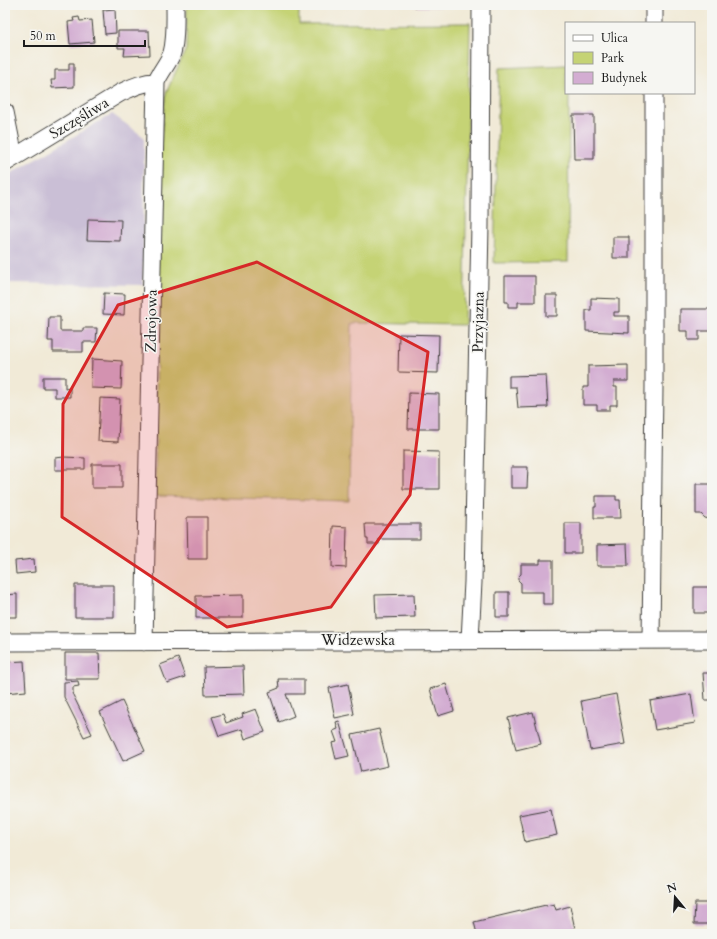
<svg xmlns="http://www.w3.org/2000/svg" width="717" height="939" font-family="Cardo,serif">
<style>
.industrial{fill:#cabfd6}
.green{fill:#c5d375;stroke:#707848}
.building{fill:#d3add2}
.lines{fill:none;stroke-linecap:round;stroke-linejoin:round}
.street-casing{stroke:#3c3b38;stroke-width:19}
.street{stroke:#fff;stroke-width:17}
.marked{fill:#d62828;fill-opacity:0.2;stroke:#d62828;stroke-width:3;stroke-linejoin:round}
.labels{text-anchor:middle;stroke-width:3;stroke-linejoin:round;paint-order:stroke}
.street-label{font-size:15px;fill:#1c1c1c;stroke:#f6f6f2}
</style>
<rect width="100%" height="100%" fill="#f6f6f2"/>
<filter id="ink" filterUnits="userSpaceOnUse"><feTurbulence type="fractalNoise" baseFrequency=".025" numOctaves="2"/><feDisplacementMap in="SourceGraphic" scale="8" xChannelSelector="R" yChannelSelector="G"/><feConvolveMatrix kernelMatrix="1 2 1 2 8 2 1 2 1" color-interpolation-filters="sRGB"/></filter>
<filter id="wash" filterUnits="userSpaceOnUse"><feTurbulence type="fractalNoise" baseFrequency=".012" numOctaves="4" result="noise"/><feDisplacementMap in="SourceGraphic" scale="16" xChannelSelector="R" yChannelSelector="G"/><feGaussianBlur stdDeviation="0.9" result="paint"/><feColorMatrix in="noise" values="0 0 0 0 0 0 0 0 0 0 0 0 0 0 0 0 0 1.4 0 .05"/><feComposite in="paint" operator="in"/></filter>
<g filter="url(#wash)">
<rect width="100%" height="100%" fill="#f1ead7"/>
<path class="industrial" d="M112,114l32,23 -1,148 -138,-2v-106z"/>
<path class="green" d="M187,5h112v19l171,-1 -6,302 -112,-2 -3,178 -194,-5 4,-340 7,-63 20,-44z
M566,65v28h3l-1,169 -74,1 5,-195z"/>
<g id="blocks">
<path class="building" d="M415,5h35v2h-35z
M115,9l1,24 -11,1 -2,-24z
M79,17l1,4 12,-1 2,22 -24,2 -2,-22 6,-1 -1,-3z
M118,31h31l1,24 -26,1 1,-8h-7z
M69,63h5v24l-22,1 -1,-8h4v-10h14z
M573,115h21v44h-20z
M88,219l33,1 -1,21 -33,-1z
M613,237h16v21h-16z
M505,276h30v26h-17v5h-10v-5h-3z
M104,293l21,1 -1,21 -21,-1z
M546,295h11v21h-11z
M591,298l28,1v13h-5v4h15v17l-43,-2v-21h5z
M680,309h32v22h-13v9h-11v-9h-8z
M49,317h11v14h23v-3h14l-1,14h-13v10h-30v-11h-5z
M399,334l40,1 -1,38 -40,-1z
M92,359l30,2 -1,28 -30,-1z
M628,365v16h-14v6h3v18h-7v5h-13v-5h-14v-18h5v-21z
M546,375l2,32 -30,1 -2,-21h-7v-11z
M43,377h22v11l5,-1v10h-15v-9h-12z
M409,393l30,1v35h-31z
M100,398l20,1 -2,43 -20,-1z
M403,451l36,1v37h-36z
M64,457l21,1v11h-21v1h-9v-12z
M92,464h30v24h-30z
M511,467h17l-1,21h-16z
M696,484h16v32l-2,3 -5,-1 -4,-4h-5z
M596,496h20v4h4l1,18h-27v-11h2z
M187,517h20v42h-19z
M565,523h16v30h-16z
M365,524h55v15h-41v5h-11v-5h-2z
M333,526l14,1 -1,41 -14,-1z
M627,544l1,22h-31v-21z
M34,559l1,13 -19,2 -1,-13z
M540,560h13v44h-10v-12h-22v-9l-3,-3v-3l3,-3v-10h19z
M75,585h39v32h-39z
M694,587h18v26h-18z
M496,592h13v25h-13z
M17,594v23h-12v-22z
M414,594l1,23 -39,1 -1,-23z
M243,595v23h-47v-22z
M65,653h34l1,26h-35z
M178,658l7,19 -18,6 -7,-18z
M24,661l2,30 -21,2v-31z
M243,666l1,28 -39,1 -1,-28z
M703,673h9v27h-7z
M278,679h26v15h-18l8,22 -15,6 -10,-30 10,-4z
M78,681l1,5 -6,1v6h-1l20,41 -8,3 -20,-40v-15z
M348,684l6,30 -19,4 -6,-30z
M446,684l8,27 -16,5 -8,-27z
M616,694l9,50 -35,6 -9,-49z
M691,694l4,29 -40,7 -5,-29z
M122,701l23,50 -22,10 -23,-49z
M256,709l9,23 -20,7 -3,-10 -23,7 -7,-19 11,-3 3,9 17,-6 -1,-3z
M533,712l8,32 -25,6 -8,-32z
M339,721l10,35 -13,3 -4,-16 5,-1 -4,-11 5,-2 -2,-7z
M379,729l9,37 -27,6 -9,-37z
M551,809l6,26 -32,7 -6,-27z
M695,903h17v21h-18z
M554,904l2,6 14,-4 5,23 -20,5h-78l-3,-12 72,-17v1z"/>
</g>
</g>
<g filter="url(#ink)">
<use href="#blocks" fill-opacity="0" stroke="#3c3b38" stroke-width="1"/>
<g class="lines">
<g class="street-casing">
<path id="street" d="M654,5v18
M5,112l9,45
M5,163l115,-70c13,-6 23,-11 36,-11
M470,640l3,-58 7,-357 1,-220
M651,640l3,-253v-294
M5,642l707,-2
M144,642l12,-560c4,-10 13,-20 16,-29 4,-14 3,-33 3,-48"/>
</g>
<use href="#street" class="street"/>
</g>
</g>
<path class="marked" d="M257,262l171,90 -18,143 -79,112 -104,20 -165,-110 1,-113 55,-99z"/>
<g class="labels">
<g class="street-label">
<text transform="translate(79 118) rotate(-31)" y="5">Szczęśliwa</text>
<text transform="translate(151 321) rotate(-89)" y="5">Zdrojowa</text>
<text transform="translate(478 322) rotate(-89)" y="5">Przyjazna</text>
<text x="358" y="645">Widzewska</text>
</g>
</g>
<rect width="717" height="939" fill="none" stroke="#f6f6f2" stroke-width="20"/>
<rect x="565" y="22" width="130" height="72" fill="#f6f6f2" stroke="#9f9f9c"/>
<rect x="573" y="35" width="20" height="6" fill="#ffffff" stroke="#9f9f9c"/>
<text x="601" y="42" font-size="12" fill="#1c1c1c">Ulica</text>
<rect x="573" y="52" width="20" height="12" fill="#c5d375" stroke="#9f9f9c"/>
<text x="601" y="62" font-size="12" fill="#1c1c1c">Park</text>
<rect x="573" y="72" width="20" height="12" fill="#d3add2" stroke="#9f9f9c"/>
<text x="601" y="82" font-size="12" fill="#1c1c1c">Budynek</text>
<g transform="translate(675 897) rotate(342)" stroke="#f6f6f2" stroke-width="3" paint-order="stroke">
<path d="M0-3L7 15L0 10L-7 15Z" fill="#1c1c1c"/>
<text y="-6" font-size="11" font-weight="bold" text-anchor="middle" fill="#1c1c1c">N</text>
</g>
<path d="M24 40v6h121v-6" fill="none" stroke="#1c1c1c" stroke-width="2"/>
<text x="30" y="40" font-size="12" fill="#1c1c1c" stroke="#f6f6f2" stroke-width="3" paint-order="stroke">50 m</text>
</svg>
